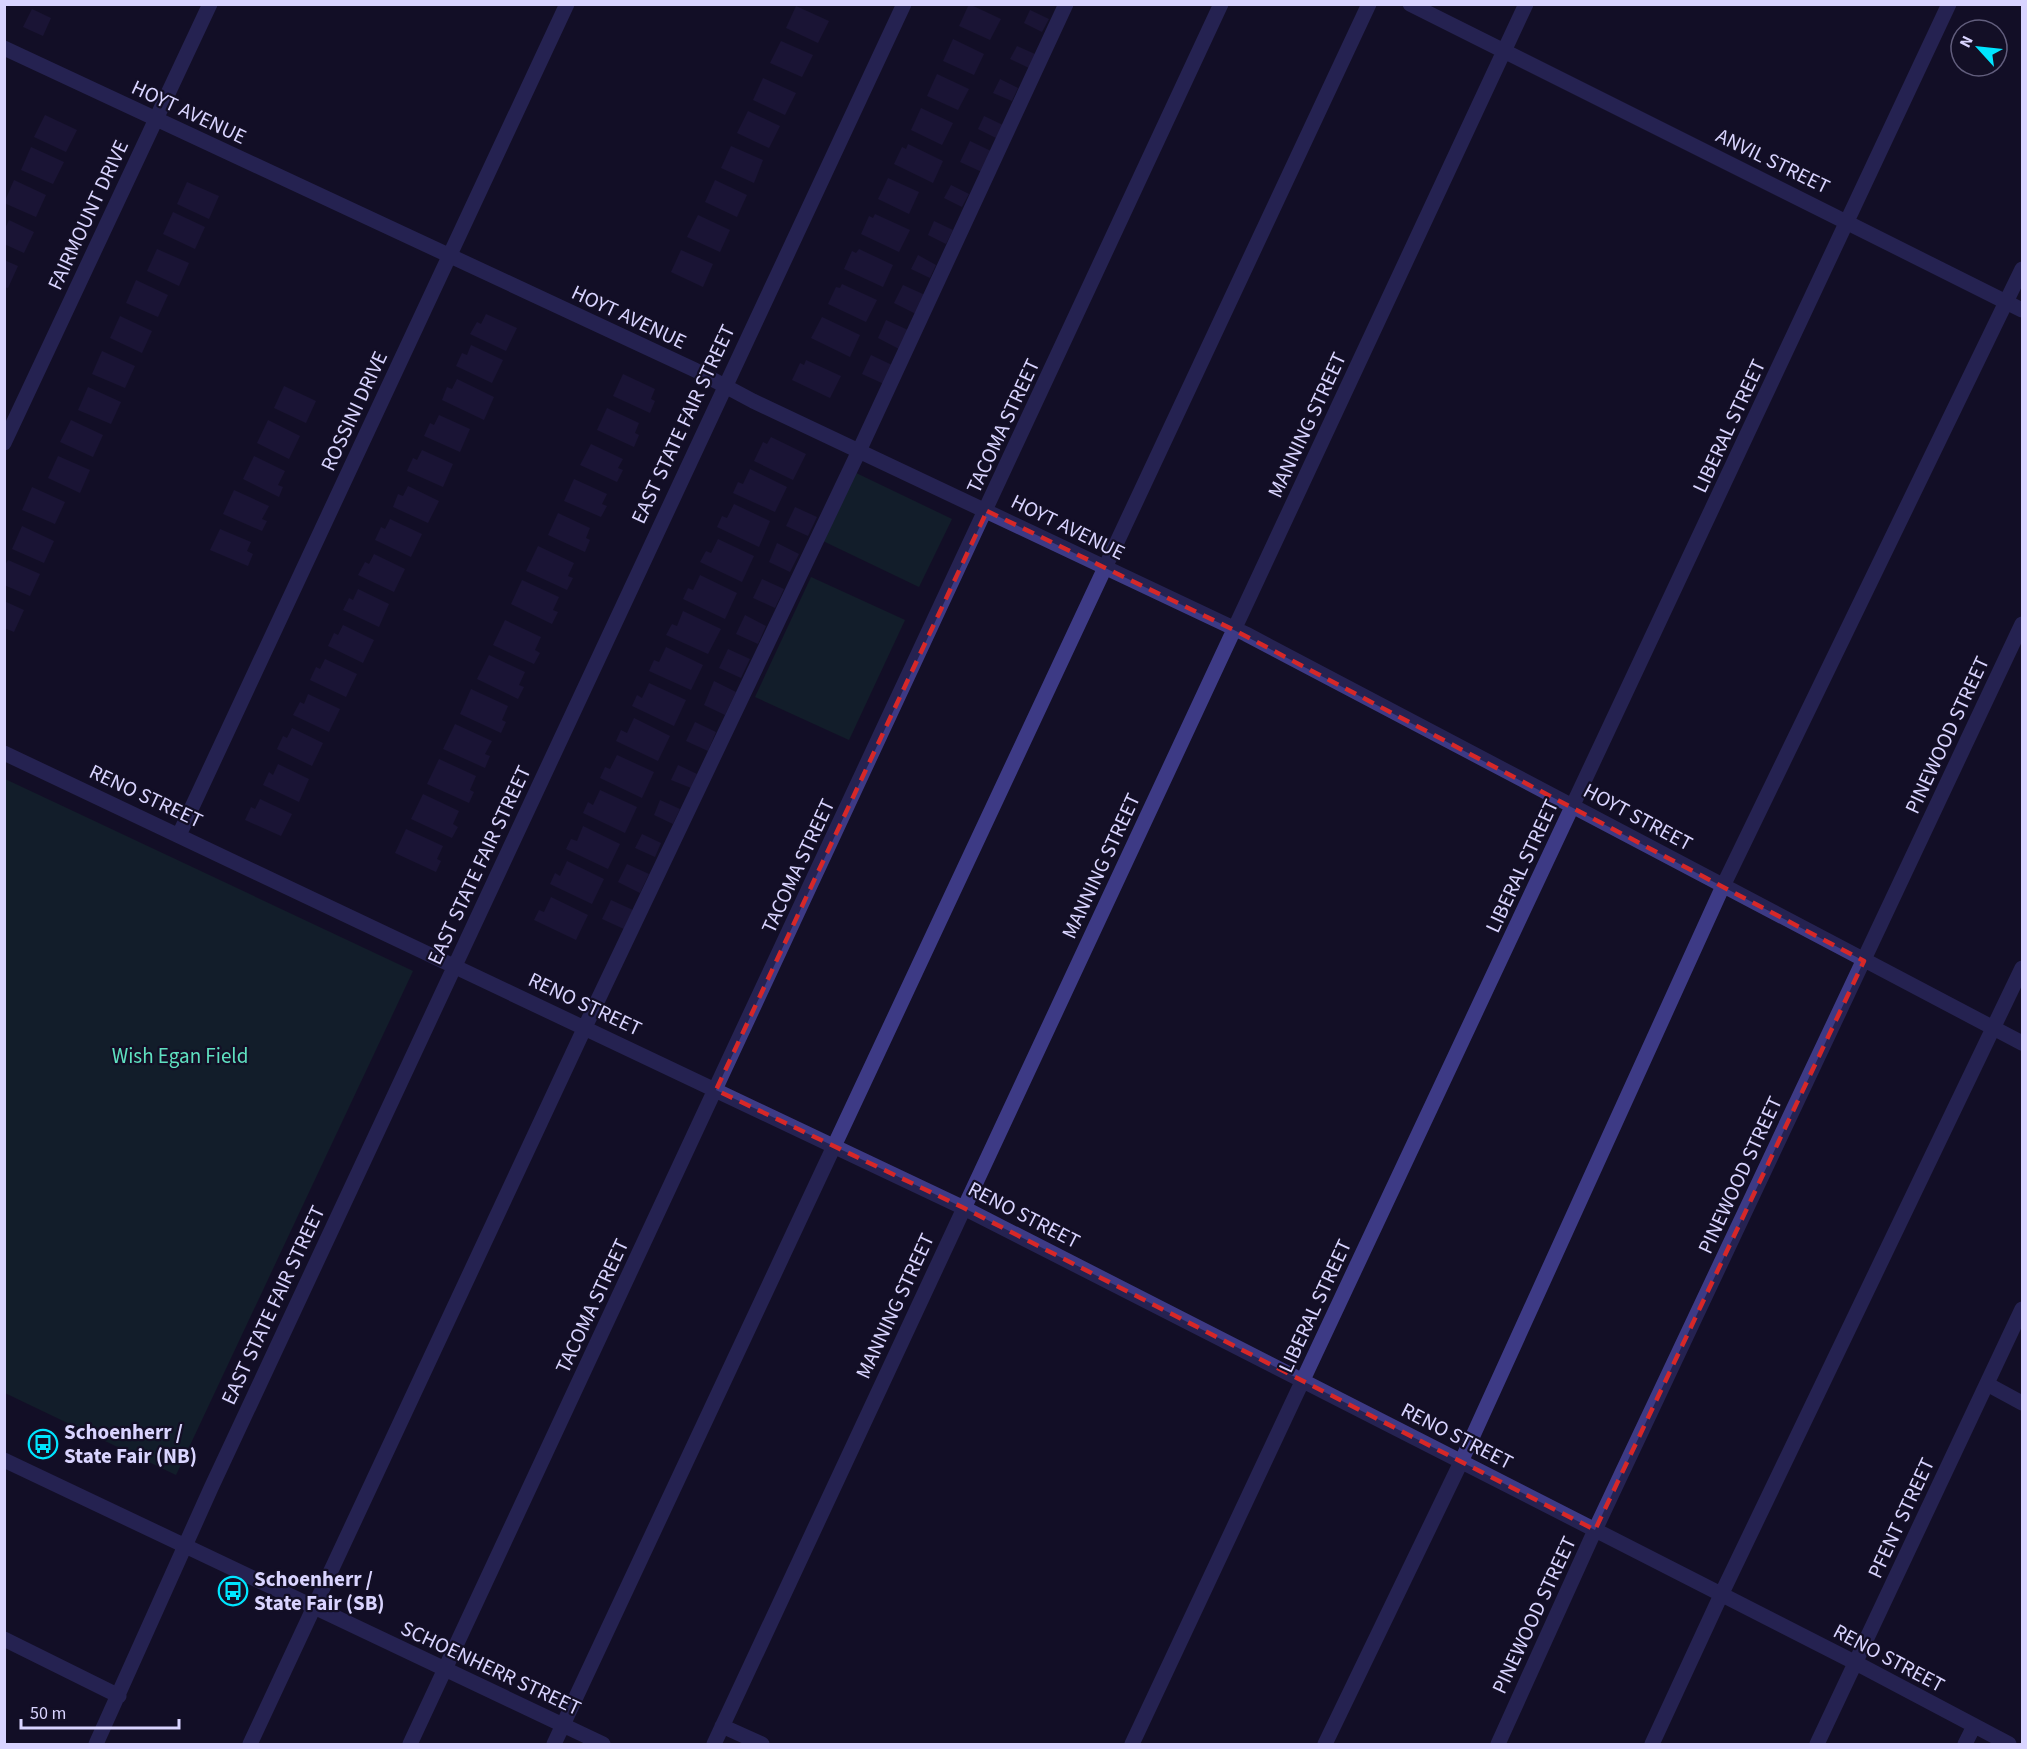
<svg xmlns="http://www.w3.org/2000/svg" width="2027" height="1749" font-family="'Source Sans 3',sans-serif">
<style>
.green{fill:#12302f}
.building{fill:#241b47}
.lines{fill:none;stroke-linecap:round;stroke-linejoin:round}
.minor{stroke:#3d3a85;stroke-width:15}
.marked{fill:none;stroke:#d62828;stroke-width:4.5;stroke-dasharray:12 8;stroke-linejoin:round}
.labels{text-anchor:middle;stroke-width:4.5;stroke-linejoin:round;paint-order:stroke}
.street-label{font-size:21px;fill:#d9d4ff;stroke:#130f26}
.park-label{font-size:21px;fill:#5fe0c0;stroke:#130f26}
.poi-label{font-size:21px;font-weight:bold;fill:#d9d4ff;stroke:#130f26;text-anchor:start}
</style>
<rect width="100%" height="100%" fill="#130f26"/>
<path class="green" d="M854,472l98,47 -33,68 -98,-47z
M811,577l94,43 -56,120 -94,-43z
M5,779l408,192 -237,504 -171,-82z"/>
<path class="building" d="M969,4l32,15 -11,21 -31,-14z
M796,6l33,15 -11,22 -32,-15z
M32,9l19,9 -8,18 -20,-9z
M1030,10l19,9 -7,13 -18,-9z
M953,39l31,15 -10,21 -31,-14z
M781,41l32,14 -11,22 -32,-14z
M1017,46l18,8 -6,14 -19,-9z
M937,74l32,15 -11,21 -31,-14z
M763,78l33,15 -11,22 -32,-15z
M1000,79l18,9 -6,13 -19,-8z
M921,108l32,15 -11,22 -31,-15z
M748,111l32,15 -11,22 -32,-15z
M45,115l32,15 -11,22 -32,-15z
M984,116l19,9 -7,13 -18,-9z
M970,141l21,10 -9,21 -22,-10z
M908,144l35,17 -10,22 -39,-19 8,-17 4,2z
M731,146l32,14 -9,23 -33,-15z
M31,147l33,15 -11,22 -32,-14z
M888,178l31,14 -10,22 -31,-15z
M14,180l32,15 -10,22 -32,-14z
M715,180l32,15 -10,22 -32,-15z
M187,182l32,14 -10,23 -32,-15z
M951,185l18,9 -7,13 -18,-9z
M173,212l32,15 -10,22 -32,-15z
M875,214l35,16 -11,22 -38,-18 8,-18 4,2z
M698,215l32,15 -10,22 -33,-15z
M9,220l25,12 -10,21 -20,-9v-13z
M934,221l19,9 -7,14 -18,-9z
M157,249l32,14 -10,23 -32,-15z
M859,249l34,16 -10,22 -39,-18 8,-18 4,2z
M681,250l32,14 -10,23 -32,-15z
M918,255l18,10 -6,13 -19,-9z
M4,260l14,6 -10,22 -4,-1z
M136,280l32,15 -10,22 -32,-14z
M842,284l35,16 -11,22 -38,-18 8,-17 4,1z
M903,285l22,10 -9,19 -22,-11z
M486,314l31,14 -11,23 -36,-17 7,-12 4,2z
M120,316l32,15 -10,22 -32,-15z
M822,317l38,18 -10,22 -39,-19z
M886,320l22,10 -9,19 -21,-11z
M471,345l32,15 -11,23 -36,-17 6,-13 5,2z
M102,351l33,15 -10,22 -33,-14z
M871,355l21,10 -8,19 -22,-10z
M806,360l35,16 -11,22 -38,-18 8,-17 4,2z
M623,374l32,15 -4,10 4,2 -5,12 -37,-17z
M457,379l37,18 -10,23 -42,-20 5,-13 5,2z
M284,386l32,15 -10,22 -32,-15z
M88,387l33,15 -10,22 -33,-14z
M607,408l32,15 -4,10 4,2 -5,12 -37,-17z
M439,415l31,14 -10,23 -36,-16 6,-13 4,2z
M71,420l32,15 -10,22 -33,-15z
M268,420l32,16 -11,23 -32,-16z
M771,437l35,17 -13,26 -39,-19 9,-19 4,2z
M591,444l32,15 -5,9 5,2 -6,12 -37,-17z
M422,450l31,14 -10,23 -36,-16 6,-13 4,2z
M58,456l32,14 -10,23 -32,-15z
M254,456l31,15 -7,14 5,2 -4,10 -36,-18z
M750,469l37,18 -12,25 -42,-19 5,-11 5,2z
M574,479l33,15 -5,10 5,2 -6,11 -37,-16z
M408,486l31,15 -11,22 -35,-16 5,-13 5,2z
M32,487l33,15 -10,22 -33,-14z
M234,490l35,16 -7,13 5,2 -5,10 -39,-17z
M734,504l36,17 -11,26 -42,-20 5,-11 5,2z
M795,507l22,10 -9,19 -22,-10z
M558,513l32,15 -4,10 4,2 -5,12 -37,-17z
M390,519l32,15 -11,23 -36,-17 6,-13 4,2z
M22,526l32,15 -10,22 -32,-14z
M220,529l31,13 -4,9 6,3 -5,12 -38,-16z
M718,539l36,17 -12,26 -42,-20 6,-11 5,2z
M777,543l22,11 -9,18 -21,-10z
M538,546l36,17 -6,13 5,2 -6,12 -41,-19z
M374,554l31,15 -11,23 -36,-17 7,-13 4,2z
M8,560l32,14 -10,22 -26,-11v-18z
M700,575l37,18 -12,26 -42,-20 5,-11 5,2z
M762,579l22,10 -9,19 -22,-10z
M522,580l37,17 -6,13 5,2 -6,12 -41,-20z
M358,589l31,15 -10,23 -36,-17 6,-12 4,2z
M4,601l20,9 -10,22 -10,-4z
M683,611l38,18 -13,25 -42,-19 6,-11 5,2z
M745,615l21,11 -8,18 -22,-10z
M505,620l36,17 -6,13 5,3 -6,11 -41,-19z
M343,625l31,15 -11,23 -35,-17 6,-13 4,2z
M666,647l37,18 -12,25 -42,-19 5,-11 5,2z
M728,649l22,10 -9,19 -22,-10z
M489,655l36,17 -6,13 5,2 -6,12 -41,-20z
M325,659l32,15 -11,23 -36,-17 6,-13 4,2z
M714,681l22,11 -11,23 -21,-10z
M649,683l37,17 -12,26 -42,-20 5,-11 5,3z
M471,689l37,17 -6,14 4,2 -5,11 -41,-19z
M308,694l32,15 -11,23 -36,-17 7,-13 4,2z
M634,718l36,18 -12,25 -42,-20 5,-11 6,3z
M695,722l21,10 -8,19 -22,-10z
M455,724l37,17 -7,13 5,2 -5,12 -42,-19z
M292,728l31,15 -11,23 -35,-17 6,-13 4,2z
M617,755l37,17 -12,26 -42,-20 5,-11 5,2z
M439,759l37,17 -6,14 4,2 -5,11 -42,-19z
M278,764l31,15 -10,23 -36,-17 6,-13 4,3z
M678,765l19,9 -6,14 -20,-8z
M600,790l37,17 -12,26 -42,-20 5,-11 5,3z
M423,794l36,17 -6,13 5,3 -6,11 -41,-19z
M260,799l32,15 -11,22 -36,-16 6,-13 4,2z
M660,800l20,9 -7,15 -19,-9z
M583,826l37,18 -12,25 -42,-20 5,-10 6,2z
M406,829l37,17 -6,13 4,2 -5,11 -41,-19z
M642,834l19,9 -6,14 -20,-9z
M567,861l37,18 -12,25 -42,-20 5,-11 5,3z
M627,864l22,10 -9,19 -22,-11z
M551,897l37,18 -12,25 -42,-20 5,-10 5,2z
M611,900l22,10 -9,19 -22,-10z"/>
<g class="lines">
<path class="minor" d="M1410,4l612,306
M4,48l691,322 58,31 493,233 776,409
M4,443l206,-439
M4,753l960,455 892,455 153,81
M179,835l388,-831
M1987,1384l35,19
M4,1460l599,284
M4,1639l115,57
M722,1726l40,18
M96,1744l115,-256 693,-1484
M250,1744l335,-717 274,-576 207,-447
M410,1744l811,-1740
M554,1744l815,-1740
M714,1744l812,-1740
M1132,1744l817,-1740
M1325,1744l136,-282 262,-576 299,-617
M1498,1744l97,-214 427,-906
M1652,1744l69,-149 301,-627
M1817,1744l205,-435
M1965,1744l9,-18"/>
</g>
<path d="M0 0H2027V1749H0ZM987,511l247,119 630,331 -269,569 -631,-322 -248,-118z" fill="#130f26" fill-opacity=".55" fill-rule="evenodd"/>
<path class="marked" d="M987,511l247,119 630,331 -269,569 -631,-322 -248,-118z"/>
<defs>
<g id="bus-ring" transform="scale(1.5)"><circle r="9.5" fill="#130f26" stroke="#00e5ff" stroke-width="1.5"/><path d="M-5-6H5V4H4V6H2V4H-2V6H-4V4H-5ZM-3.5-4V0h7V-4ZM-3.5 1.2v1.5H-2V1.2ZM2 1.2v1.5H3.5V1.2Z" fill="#00e5ff"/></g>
</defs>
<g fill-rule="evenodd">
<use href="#bus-ring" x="43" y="1444"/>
<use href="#bus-ring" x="233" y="1591"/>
</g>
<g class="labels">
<g class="street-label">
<text transform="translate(189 112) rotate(25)" y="7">HOYT AVENUE</text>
<text transform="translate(1773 161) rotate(26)" y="7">ANVIL STREET</text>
<text transform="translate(88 215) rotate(-65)" y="7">FAIRMOUNT DRIVE</text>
<text transform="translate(629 317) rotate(25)" y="7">HOYT AVENUE</text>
<text transform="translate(354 411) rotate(-65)" y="7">ROSSINI DRIVE</text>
<text transform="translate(683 424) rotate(-65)" y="7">EAST STATE FAIR STREET</text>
<text transform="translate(1307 425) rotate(-65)" y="7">MANNING STREET</text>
<text transform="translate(1003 426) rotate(-65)" y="7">TACOMA STREET</text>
<text transform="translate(1729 426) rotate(-65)" y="7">LIBERAL STREET</text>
<text transform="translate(1068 527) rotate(26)" y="7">HOYT AVENUE</text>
<text transform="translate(1947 735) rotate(-65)" y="7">PINEWOOD STREET</text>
<text transform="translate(146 796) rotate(25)" y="7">RENO STREET</text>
<text transform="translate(1638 817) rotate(28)" y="7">HOYT STREET</text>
<text transform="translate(479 865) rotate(-65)" y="7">EAST STATE FAIR STREET</text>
<text transform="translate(798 866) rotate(-65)" y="7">TACOMA STREET</text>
<text transform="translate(1101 866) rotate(-65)" y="7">MANNING STREET</text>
<text transform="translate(1522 866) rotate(-65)" y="7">LIBERAL STREET</text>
<text transform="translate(585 1004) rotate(25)" y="7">RENO STREET</text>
<text transform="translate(1740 1175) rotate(-65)" y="7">PINEWOOD STREET</text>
<text transform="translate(1024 1215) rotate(27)" y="7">RENO STREET</text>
<text transform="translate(273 1305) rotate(-65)" y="7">EAST STATE FAIR STREET</text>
<text transform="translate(592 1306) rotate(-65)" y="7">TACOMA STREET</text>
<text transform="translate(895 1306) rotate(-65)" y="7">MANNING STREET</text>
<text transform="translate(1315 1306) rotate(-65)" y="7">LIBERAL STREET</text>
<text transform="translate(1457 1436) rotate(27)" y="7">RENO STREET</text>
<text transform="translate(1901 1518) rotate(-65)" y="7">PFENT STREET</text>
<text transform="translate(1534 1615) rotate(-65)" y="7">PINEWOOD STREET</text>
<text transform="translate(1889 1658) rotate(28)" y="7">RENO STREET</text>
<text transform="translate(491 1668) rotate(25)" y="7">SCHOENHERR STREET</text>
</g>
<g class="park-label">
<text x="180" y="1063">Wish Egan Field</text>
</g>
<g class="poi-label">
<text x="64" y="1439">Schoenherr /<tspan x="64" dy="24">State Fair (NB)</tspan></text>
<text x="254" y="1586">Schoenherr /<tspan x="254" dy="24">State Fair (SB)</tspan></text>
</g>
</g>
<rect width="2027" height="1749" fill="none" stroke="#d9d4ff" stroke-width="12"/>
<g transform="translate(1979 48) rotate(297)"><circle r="28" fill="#130f26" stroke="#625e7d" stroke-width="1.5"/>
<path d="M0-4.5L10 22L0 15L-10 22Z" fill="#00e5ff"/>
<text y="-9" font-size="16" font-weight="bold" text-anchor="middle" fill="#d9d4ff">N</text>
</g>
<path d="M21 1719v9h158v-9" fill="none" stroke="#d9d4ff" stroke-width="3"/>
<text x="30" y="1719" font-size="18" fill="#d9d4ff" stroke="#130f26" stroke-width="4.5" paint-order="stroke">50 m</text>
</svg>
